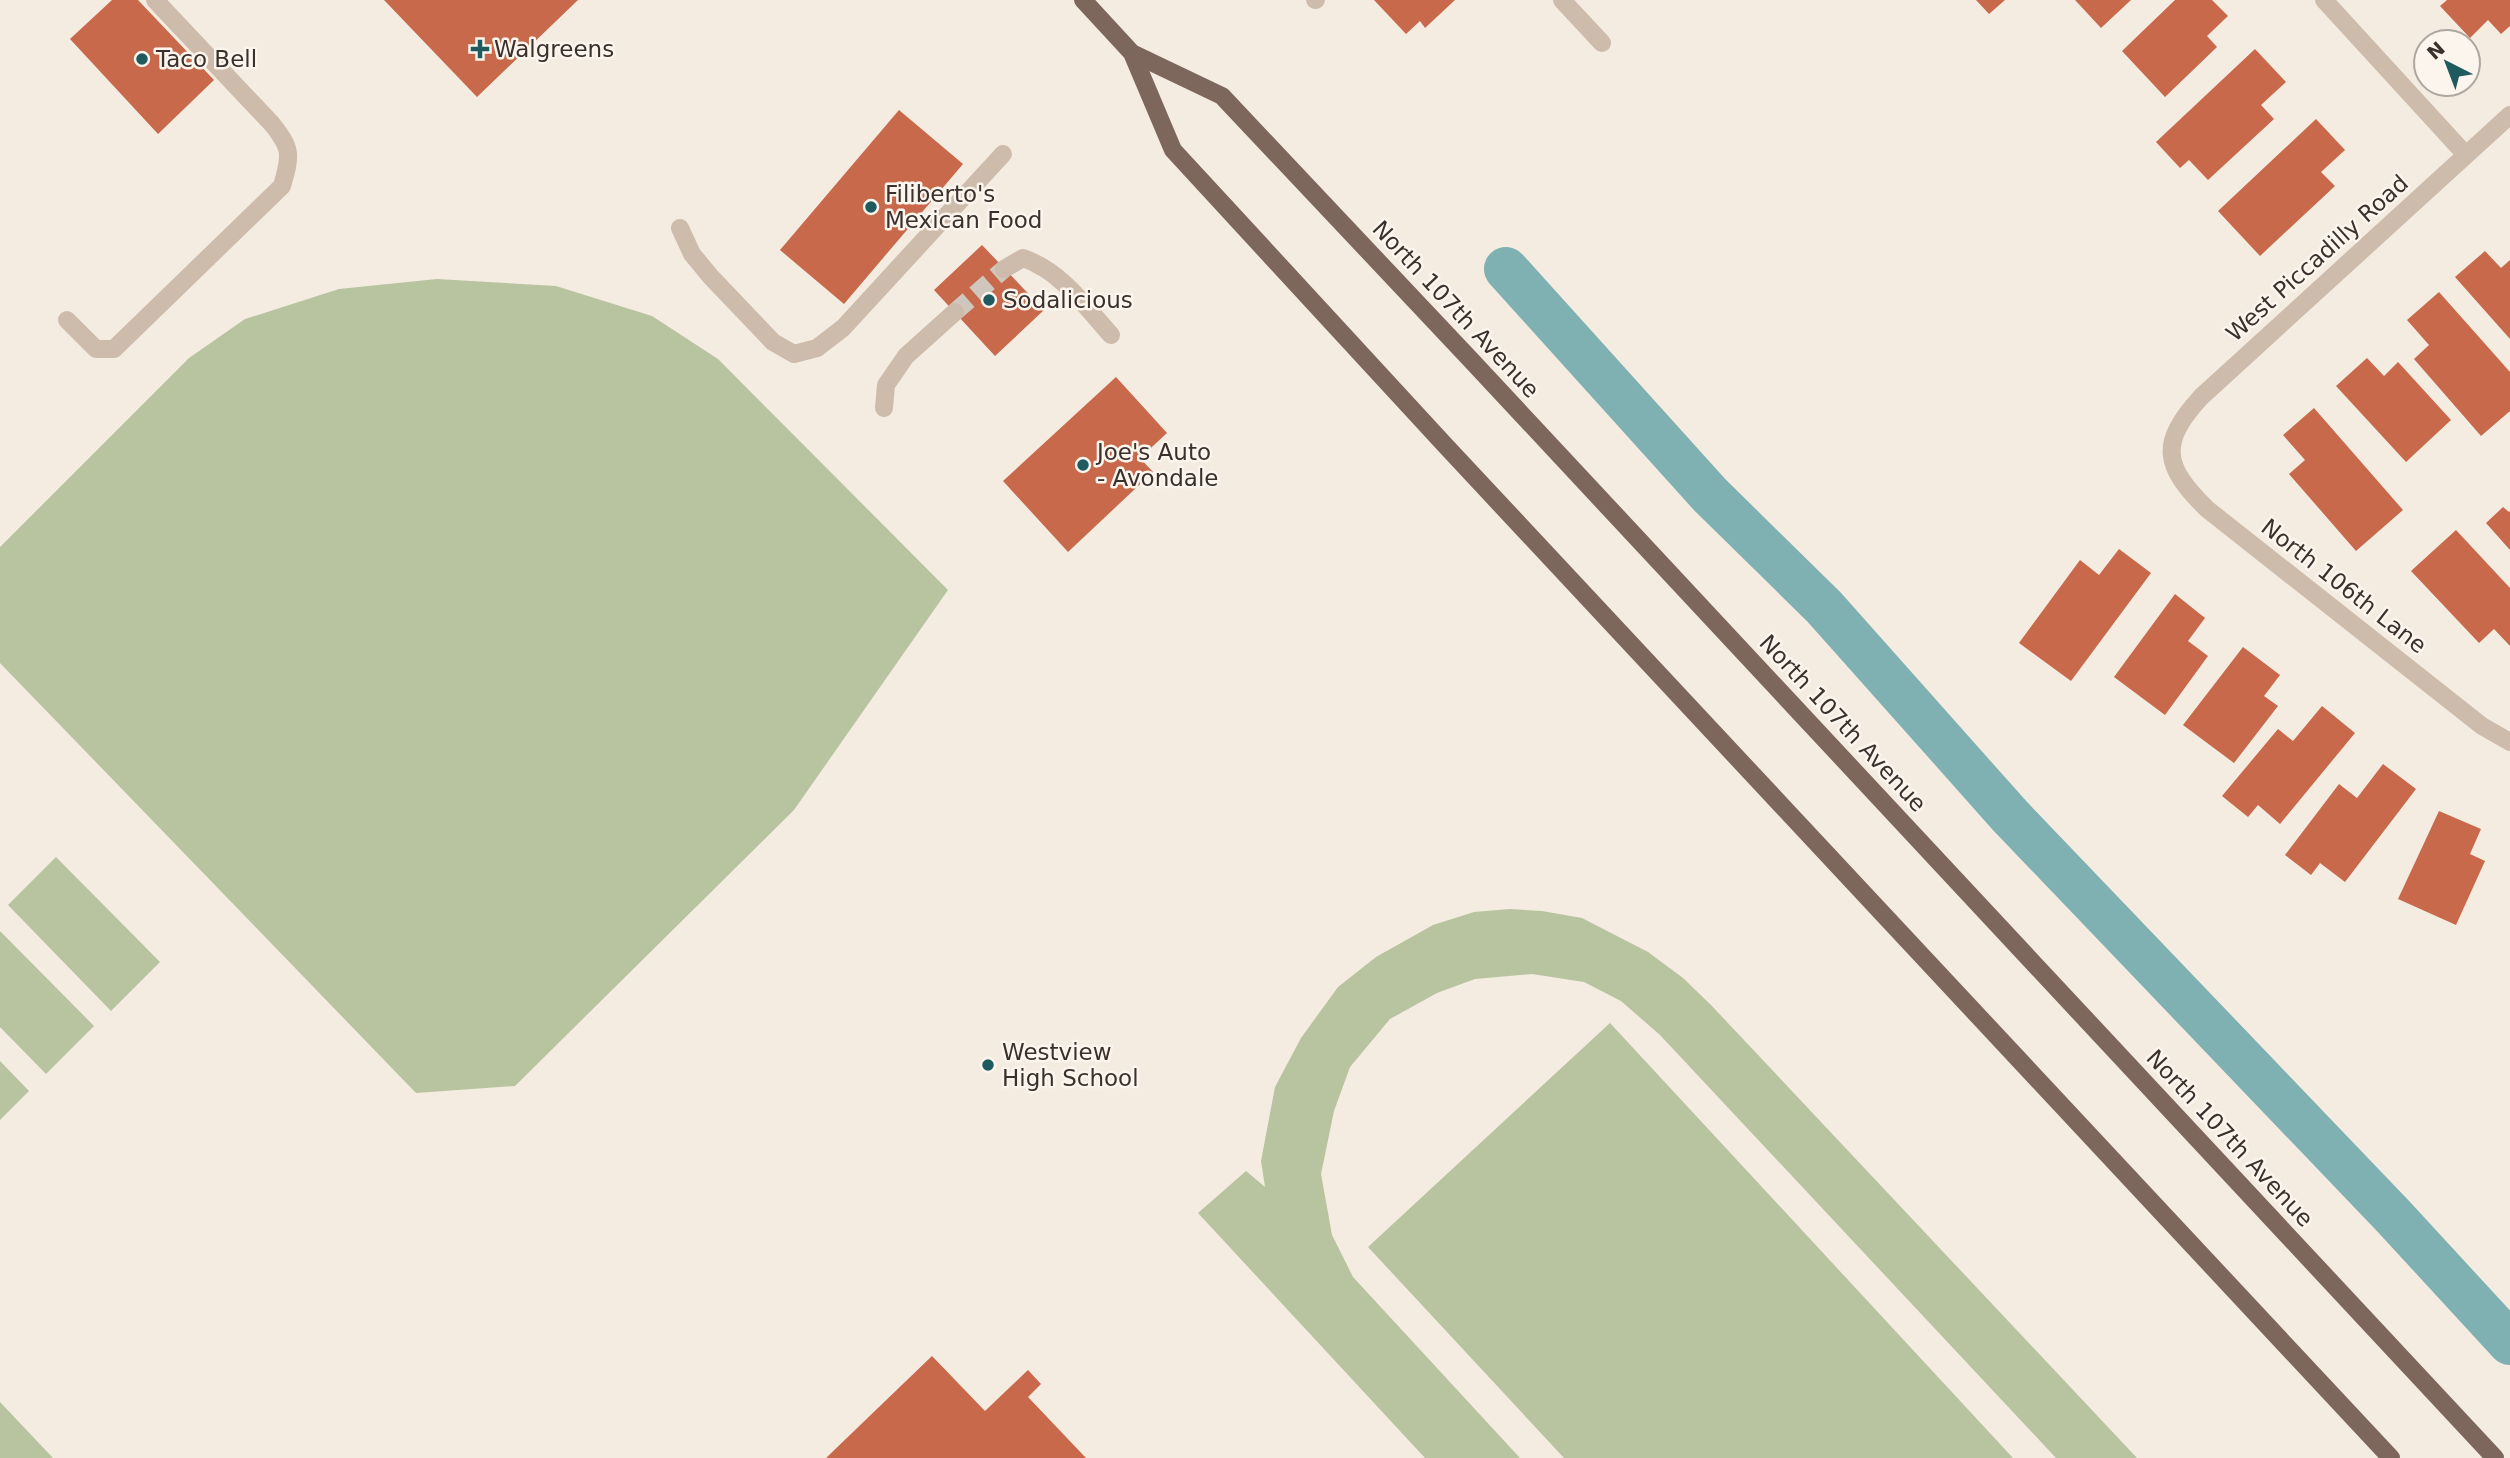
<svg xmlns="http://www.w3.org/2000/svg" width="2510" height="1458" font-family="'DejaVu Sans',sans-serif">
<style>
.green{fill:#b8c4a0}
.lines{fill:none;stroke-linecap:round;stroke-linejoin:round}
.canal{stroke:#7fb0b2;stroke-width:44}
.building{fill:#c8694b}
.minor-tunnel{stroke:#cfc6bd;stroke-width:18;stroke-dasharray:18 9;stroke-linecap:butt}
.minor{stroke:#cdbbac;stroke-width:18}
.major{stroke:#7d675c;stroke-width:18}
.poi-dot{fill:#1f5a5e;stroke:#fbf5ee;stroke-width:2.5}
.labels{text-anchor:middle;stroke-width:5;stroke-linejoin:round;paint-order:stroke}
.poi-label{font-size:23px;fill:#3b302b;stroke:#fbf5ee;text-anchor:start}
.street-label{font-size:23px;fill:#3b302b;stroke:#fbf5ee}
</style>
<rect width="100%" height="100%" fill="#f4ebe1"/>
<path class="green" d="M437,279l119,7 96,30 66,43 230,231 -154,220 -279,276 -99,7 -416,-430v-116l189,-189 56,-39 94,-30z
M56,857l104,105 -49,49 -103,-106z
M1510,909l32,2 40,7 66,34 35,26 28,27 426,453h-81l-396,-423 -39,-34 -37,-19 -52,-8 -57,5 -38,14 -47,26 -40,48 -16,44 -13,63 11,61 21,42 167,181h-95l-227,-245 48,-42 19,16 -4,-26 14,-74 26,-49 37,-51 38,-30 57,-32 41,-13z
M0,931l94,95 -48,48 -46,-47z
M1610,1023l403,435h-449l-196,-211z
M0,1061l29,30 -29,29z
M0,1402l53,56h-53z"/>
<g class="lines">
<path class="canal" d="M1506,269l204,226 114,112 186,209 383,400 117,127"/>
</g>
<path class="building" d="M112,0h26l76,80 -56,54 -88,-95z
M384,0h194l-101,97z
M1374,0h81l-30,28 -5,-7 -14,13z
M1976,0h29l-16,14z
M2075,0h56l-30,28z
M2175,0h37l16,16 -21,20 10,11 -52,50 -43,-46z
M2447,0h63v26l-9,8 -13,-14 -18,18 -30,-32z
M2255,49l31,33 -25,23 13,14 -66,61 -19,-20 -9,8 -24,-26z
M899,110l64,54 -119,140 -64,-54z
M2316,119l29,31 -24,22 14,14 -75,70 -42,-45z
M982,245l62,65 -49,46 -61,-66z
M2485,251l16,17 9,-8v79l-55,-62z
M2439,292l71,80v39l-29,25 -67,-77 15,-14 -22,-25z
M2367,358l17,18 14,-14 53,58 -45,42 -70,-76z
M1116,377l51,56 -27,25 13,14 -85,80 -65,-71z
M2314,408l89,102 -47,41 -67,-77 16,-14 -22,-25z
M2503,507l6,5 1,-1v39l-24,-27z
M2456,530l54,58v58l-16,-17 -15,14 -68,-72z
M2119,549l32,24 -80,108 -52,-38 61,-83 19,15z
M2175,594l30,24 -17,23 20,15 -43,59 -51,-38z
M2243,647l37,28 -16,21 14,10 -44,57 -51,-38z
M2322,706l33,27 -75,91 -22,-19 -10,12 -26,-21 56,-67 15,12z
M2383,764l33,25 -71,93 -25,-19 -9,12 -26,-20 54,-71 18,14z
M2439,811l42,18 -11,25 15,7 -29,64 -58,-26z
M932,1356l53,55 43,-41 13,14 -13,13 58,61h-260z"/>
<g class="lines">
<path class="minor-tunnel" d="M955,312l49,-43"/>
<path class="minor" d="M1315,0h1
M1562,0l40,43
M2324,0l142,155
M2510,115l-309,282c-42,46 -38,69 6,112l275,217 28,16
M680,228l12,26 19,23 62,65 21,12 23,-6 26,-20 160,-174
M1004,269l19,-11c38,13 62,48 88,77
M67,320l29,29h18l168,-163c9,-31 10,-37 -10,-62l-117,-124
M884,408l2,-23 20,-29 49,-44"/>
<path class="major" d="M1083,0l49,53 41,97 271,294 947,1014
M1132,53l90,43 248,263 1025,1099"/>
</g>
<g class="poi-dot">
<path d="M476.5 38.5h7v7h7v7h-7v7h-7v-7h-7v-7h7z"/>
<circle cx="142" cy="59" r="7"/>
<circle cx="871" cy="207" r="7"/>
<circle cx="989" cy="300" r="7"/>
<circle cx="1083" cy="465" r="7"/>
<circle cx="988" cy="1065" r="7"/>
</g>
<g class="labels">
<g class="poi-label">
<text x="494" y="57">Walgreens</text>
<text x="156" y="67">Taco Bell</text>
<text x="885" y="202">Filiberto's<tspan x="885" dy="26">Mexican Food</tspan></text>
<text x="1003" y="308">Sodalicious</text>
<text x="1097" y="460">Joe's Auto<tspan x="1097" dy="26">- Avondale</tspan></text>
<text x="1002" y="1060">Westview<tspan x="1002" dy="26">High School</tspan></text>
</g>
<g class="street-label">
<text transform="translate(2317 258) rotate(-42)" y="8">West Piccadilly Road</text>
<text transform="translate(1456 309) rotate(47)" y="8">North 107th Avenue</text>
<text transform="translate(2344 586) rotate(38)" y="8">North 106th Lane</text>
<text transform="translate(1843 723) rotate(47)" y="8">North 107th Avenue</text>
<text transform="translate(2230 1138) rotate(47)" y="8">North 107th Avenue</text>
</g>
</g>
<g transform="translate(2447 63) rotate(318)"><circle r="33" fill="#fbf5ee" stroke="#aea6a0" stroke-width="2"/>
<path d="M0-5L12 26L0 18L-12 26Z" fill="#1f5a5e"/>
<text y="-10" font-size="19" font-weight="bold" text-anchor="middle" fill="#3b302b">N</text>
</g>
</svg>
